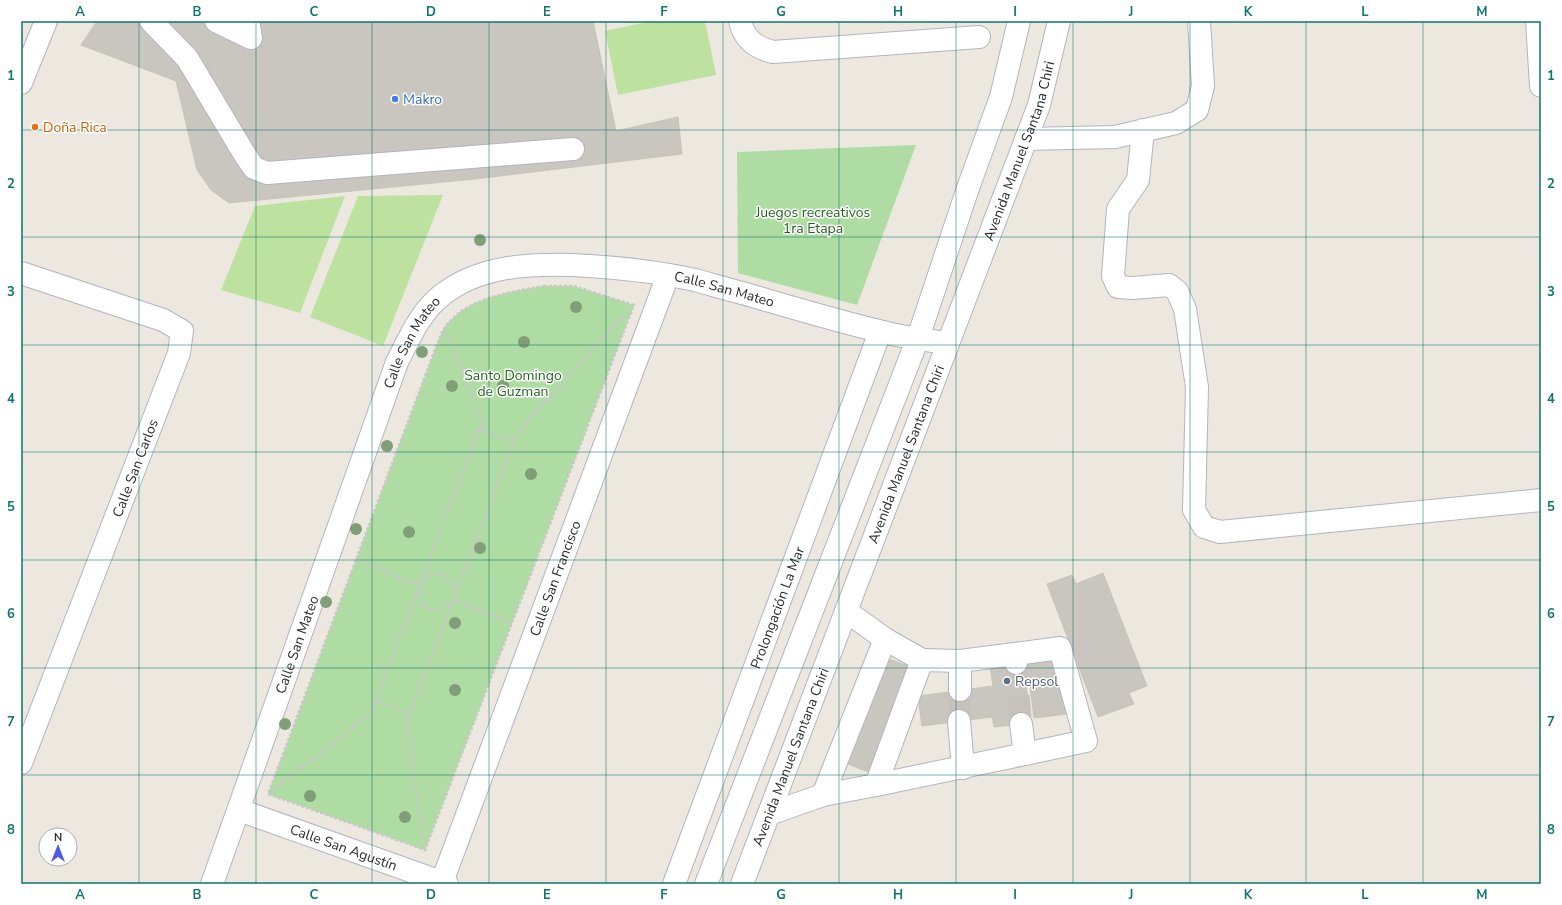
<svg xmlns="http://www.w3.org/2000/svg" width="1562" height="905" font-family="'Nunito Sans',sans-serif">
<style>
.green{fill:#aedca2}
.pitch{fill:#bde29f}
.building{fill:#c8c6be;stroke:#c7c4b9}
.lines{fill:none;stroke-linecap:round;stroke-linejoin:round}
.minor-tunnel{stroke:#c6c2bb;stroke-width:22;stroke-dasharray:22 11;stroke-linecap:butt}
.minor-casing{stroke:#b3b4be;stroke-width:24}
.path{stroke:#c8c8c8;stroke-width:2.5;stroke-dasharray:3 2;stroke-linecap:butt}
.minor{stroke:#fff;stroke-width:22}
.tree{fill:#809e78}
.grid{fill:none;stroke:#0f766e;stroke-width:1;stroke-opacity:0.55}
.shop-dot{fill:#3f7fe0;stroke:#fff;stroke-width:1.5}
.food-dot{fill:#e8710a;stroke:#fff;stroke-width:1.5}
.service-dot{fill:#5c6f8a;stroke:#fff;stroke-width:1.5}
.labels{text-anchor:middle;stroke-width:3;stroke-linejoin:round;paint-order:stroke}
.shop-label{font-size:14px;fill:#366cbe;stroke:#fff;text-anchor:start}
.food-label{font-size:14px;fill:#c56008;stroke:#fff;text-anchor:start}
.street-label{font-size:14px;fill:#2c2c2c;stroke:#fff}
.park-label{font-size:14px;fill:#286223;stroke:#fff}
.service-label{font-size:14px;fill:#4e5e75;stroke:#fff;text-anchor:start}
.neatline{fill:none;stroke:#0f766e;stroke-width:1.5}
.grid-label{font-size:13px;text-anchor:middle;font-weight:bold;fill:#0f766e}
</style>
<rect width="100%" height="100%" fill="#ece8df"/>
<path class="green" d="M916,145l-59,160 -119,-32 -1,-121z
M544,286h29l61,19 -209,545 -157,-56 168,-447c3,-7 5,-15 9,-20 22,-30 66,-35 99,-41z"/>
<path class="pitch" d="M652,21h53l11,54 -98,20 -13,-64z
M443,195l-60,151 -73,-29 48,-121z
M345,196l-45,117 -79,-23 34,-84z"/>
<path class="building" d="M97,21h496l23,110 62,-14 4,37 -207,25 -246,24 -18,-13 -14,-20 -21,-89 -95,-36z
M1103,573l44,113 -18,7 5,11 -36,13 -51,-133 25,-9 4,9z
M882,656l31,12 -42,105 -31,-12z
M1060,658l7,56 -33,4 -7,-56z
M1023,662l8,61 -37,4 -2,-10 -70,9 -4,-30 75,-10 -3,-20z"/>
<g class="lines">
<path class="minor-tunnel" d="M1016,663l5,61
M959,721l1,-31"/>
<g class="minor-casing">
<g id="minor">
<path d="M151,21l36,37 58,97 9,13 13,5 306,-24"/>
<path d="M216,21l35,17 -3,-17"/>
<path d="M740,21c4,18 16,27 33,31l206,-15"/>
<path d="M1537,21l4,65"/>
<path d="M21,83l25,-62"/>
<path d="M1143,130l-5,50 -20,29 -5,67 5,11 15,1 36,-3 8,6 8,18 12,78 -3,123 10,17 16,5 321,-32"/>
<path d="M1026,139l89,-2 61,-14 21,-13 6,-24 -4,-65"/>
<path d="M21,273l142,47 19,11 -3,22 -158,410"/>
<path d="M1015,654l45,-6 26,93 -61,13"/>
<path d="M922,660l38,1 55,-7 1,9"/>
<path d="M960,661v29"/>
<path d="M959,721l4,47"/>
<path d="M876,785l149,-31 -4,-30"/>
<path d="M823,795l53,-10 46,-125 -37,-21"/>
<path id="s1" d="M239,810l208,74"/>
<path d="M769,814l54,-19 62,-156 -39,-28"/>
<path id="s2" d="M442,882l226,-607"/>
<path id="s3" d="M212,884l185,-522c12,-23 23,-50 45,-67 37,-29 84,-31 130,-30 41,2 82,6 123,15 15,4 31,9 47,13 45,13 91,27 137,38 22,6 46,9 68,12"/>
<path id="s4" d="M674,884l206,-552"/>
<path d="M706,884l212,-546 50,-150 33,-91 18,-76"/>
<path id="s5" d="M742,884l297,-779 20,-84"/>
</g>
</g>
<path class="path" d="M544,286h29l61,19 -209,545 -157,-56 168,-447c3,-7 5,-15 9,-20 22,-30 66,-35 99,-41z
M479,429l34,13
M356,559l64,27
M419 592a18 18 0 1 1 36 0a18 18 0 1 1-36 0Z
M454,600l57,23
M376,701l34,13
M273,790l98,-77 108,-284 3,-7 -37,-94
M425,849l-18,-125 3,-10 107,-281 107,-118"/>
<use href="#minor" class="minor"/>
</g>
<g class="tree">
<circle cx="480" cy="240" r="6"/>
<circle cx="576" cy="307" r="6"/>
<circle cx="524" cy="342" r="6"/>
<circle cx="422" cy="352" r="6"/>
<circle cx="452" cy="386" r="6"/>
<circle cx="503" cy="386" r="6"/>
<circle cx="387" cy="446" r="6"/>
<circle cx="531" cy="474" r="6"/>
<circle cx="356" cy="529" r="6"/>
<circle cx="409" cy="532" r="6"/>
<circle cx="480" cy="548" r="6"/>
<circle cx="326" cy="602" r="6"/>
<circle cx="455" cy="623" r="6"/>
<circle cx="455" cy="690" r="6"/>
<circle cx="285" cy="724" r="6"/>
<circle cx="310" cy="796" r="6"/>
<circle cx="405" cy="817" r="6"/>
</g>
<path class="grid" d="M139,21v863M256,21v863M372,21v863M489,21v863M606,21v863M723,21v863M839,21v863M956,21v863M1073,21v863M1190,21v863M1306,21v863M1423,21v863M21,130h1520M21,237h1520M21,345h1520M21,452h1520M21,560h1520M21,668h1520M21,775h1520"/>
<circle class="shop-dot" cx="395" cy="99" r="4"/>
<circle class="food-dot" cx="35" cy="127" r="4"/>
<circle class="service-dot" cx="1007" cy="681" r="4"/>
<g class="labels">
<g class="shop-label">
<text x="403" y="104">Makro</text>
</g>
<g class="food-label">
<text x="43" y="132">Doña Rica</text>
</g>
<g class="street-label">
<text dy="5" stroke="none"><textPath href="#s5" startOffset="784">Avenida Manuel Santana Chiri</textPath></text>
<text dy="5" stroke="none"><textPath href="#s3" startOffset="926">Calle San Mateo</textPath></text>
<text dy="5" stroke="none"><textPath href="#s3" startOffset="578">Calle San Mateo</textPath></text>
<text dy="5" stroke="none"><textPath href="#s5" startOffset="460">Avenida Manuel Santana Chiri</textPath></text>
<text transform="translate(135 468) rotate(-69)" y="5">Calle San Carlos</text>
<text dy="5" stroke="none"><textPath href="#s2" startOffset="324">Calle San Francisco</textPath></text>
<text dy="5" stroke="none"><textPath href="#s4" startOffset="295">Prolongación La Mar</textPath></text>
<text dy="5" stroke="none"><textPath href="#s3" startOffset="254">Calle San Mateo</textPath></text>
<text dy="5" stroke="none"><textPath href="#s5" startOffset="136">Avenida Manuel Santana Chiri</textPath></text>
<text dy="5" stroke="none"><textPath href="#s1" startOffset="111">Calle San Agustín</textPath></text>
</g>
<g class="park-label">
<text x="813" y="217">Juegos recreativos<tspan x="813" dy="16">1ra Etapa</tspan></text>
<text x="513" y="380">Santo Domingo<tspan x="513" dy="16">de Guzman</tspan></text>
</g>
<g class="service-label">
<text x="1015" y="686">Repsol</text>
</g>
</g>
<rect width="1562" height="905" fill="none" stroke="#ffffff" stroke-width="44"/>
<g transform="translate(58 847)"><circle r="19" fill="#ffffff" stroke="#ababab"/>
<path d="M0-3L7 15L0 10L-7 15Z" fill="#515ae7"/>
<text y="-6" font-size="11" font-weight="bold" text-anchor="middle" fill="#2c2c2c">N</text>
</g>
<rect x="22" y="22" width="1518" height="861" class="neatline"/>
<g class="grid-label">
<text x="80" y="16">A</text>
<text x="197" y="16">B</text>
<text x="314" y="16">C</text>
<text x="431" y="16">D</text>
<text x="547" y="16">E</text>
<text x="664" y="16">F</text>
<text x="781" y="16">G</text>
<text x="898" y="16">H</text>
<text x="1015" y="16">I</text>
<text x="1131" y="16">J</text>
<text x="1248" y="16">K</text>
<text x="1365" y="16">L</text>
<text x="1482" y="16">M</text>
<text x="11" y="80">1</text>
<text x="1551" y="80">1</text>
<text x="11" y="188">2</text>
<text x="1551" y="188">2</text>
<text x="11" y="296">3</text>
<text x="1551" y="296">3</text>
<text x="11" y="403">4</text>
<text x="1551" y="403">4</text>
<text x="11" y="511">5</text>
<text x="1551" y="511">5</text>
<text x="11" y="618">6</text>
<text x="1551" y="618">6</text>
<text x="11" y="726">7</text>
<text x="1551" y="726">7</text>
<text x="11" y="834">8</text>
<text x="1551" y="834">8</text>
<text x="80" y="899">A</text>
<text x="197" y="899">B</text>
<text x="314" y="899">C</text>
<text x="431" y="899">D</text>
<text x="547" y="899">E</text>
<text x="664" y="899">F</text>
<text x="781" y="899">G</text>
<text x="898" y="899">H</text>
<text x="1015" y="899">I</text>
<text x="1131" y="899">J</text>
<text x="1248" y="899">K</text>
<text x="1365" y="899">L</text>
<text x="1482" y="899">M</text>
</g>
</svg>
